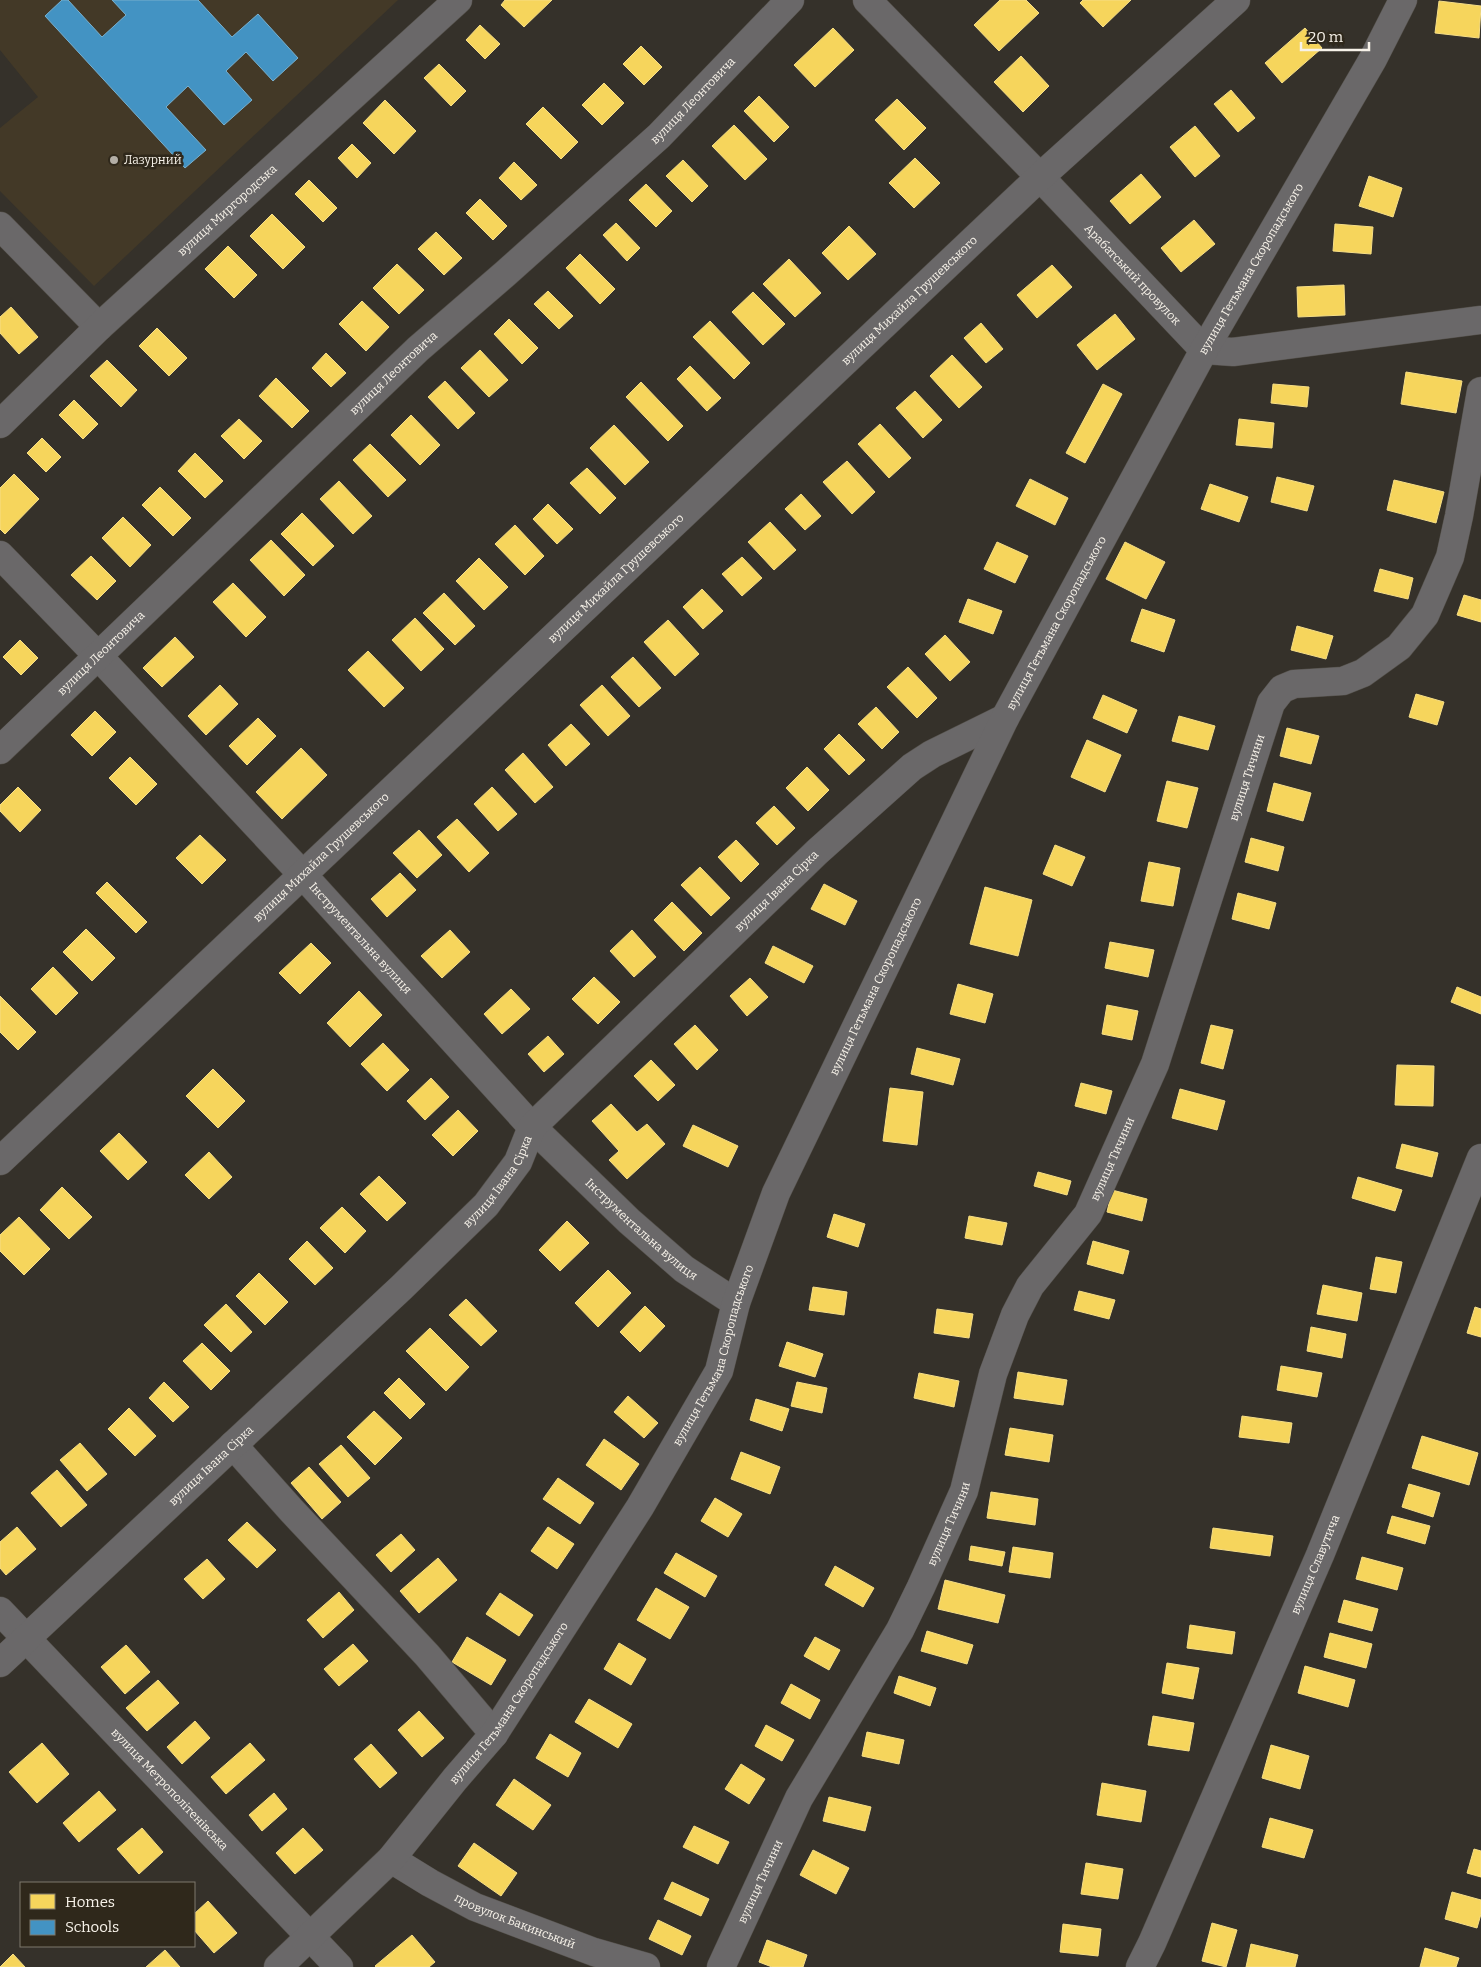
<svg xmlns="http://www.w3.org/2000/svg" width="1481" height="1967" font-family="Bitter,serif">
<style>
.built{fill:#433927}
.homes{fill:#f6d55c;stroke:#f6de86}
.schools{fill:#4393c3;stroke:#79b0ce}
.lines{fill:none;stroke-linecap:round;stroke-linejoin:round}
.minor-casing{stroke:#534f49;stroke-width:29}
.minor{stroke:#6a6869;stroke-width:28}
.poi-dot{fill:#b3aea6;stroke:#2f281b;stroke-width:2}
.labels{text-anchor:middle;stroke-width:5;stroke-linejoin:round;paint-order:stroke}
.street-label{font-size:12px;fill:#f7f2e9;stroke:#2f281b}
.poi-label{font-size:12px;fill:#f7f2e9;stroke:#2f281b;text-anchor:start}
</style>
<rect width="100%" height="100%" fill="#35312a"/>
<path class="built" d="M0,0h398l-304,286 -94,-95v-63l38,-31 -38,-47z"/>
<path class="homes" d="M505,0h47l-28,27 -23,-22z
M1000,0h26l13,13 -40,38 -25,-26z
M1083,0h48l-28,27 -23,-24z
M1439,1l42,5 -2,32 -44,-5z
M480,25l20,19 -15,15 -19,-19z
M833,28l21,22 -39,37 -21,-22z
M1305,28l17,20 -40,35 -17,-20z
M641,46l21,21 -18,18 -21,-21z
M1021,56l28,30 -26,26 -29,-30z
M439,64l27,27 -15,15 -27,-28z
M604,83l20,20 -22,22 -20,-20z
M1231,90l24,28 -17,14 -24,-28z
M759,96l30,31 -15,15 -30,-31z
M897,99l29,29 -22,22 -29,-30z
M385,100l31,31 -22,23 -31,-31z
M543,107l35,35 -17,17 -35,-35z
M734,125l33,34 -22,21 -33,-34z
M1195,126l25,30 -25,21 -25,-30z
M352,144l19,19 -14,15 -19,-20z
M915,158l25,25 -26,25 -25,-25z
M683,160l25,26 -16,16 -26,-26z
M514,162l23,23 -16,15 -22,-22z
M1141,174l20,23 -31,27 -20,-23z
M1369,176l33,12 -9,29 -34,-11z
M309,180l28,28 -14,14 -28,-28z
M646,184l26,27 -16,16 -27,-27z
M480,199l27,27 -14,14 -27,-27z
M272,214l33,33 -22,22 -33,-33z
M1194,220l21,24 -34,28 -20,-24z
M616,223l24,25 -13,13 -24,-26z
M1335,224l38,3 -2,27 -38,-3z
M849,226l27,28 -28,26 -26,-27z
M436,232l26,26 -18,17 -26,-26z
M228,246l29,29 -23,23 -29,-29z
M580,254l35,35 -15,15 -34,-36z
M789,259l32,34 -26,24 -32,-33z
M397,264l27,26 -25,24 -26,-26z
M1052,265l20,22 -35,31 -20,-23z
M1344,285l1,30 -47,2 -1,-30z
M548,291l25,25 -14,13 -25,-25z
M753,292l32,32 -22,21 -31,-33z
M362,301l27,26 -23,24 -27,-27z
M11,307l27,30 -19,17 -19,-21v-16z
M1115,314l20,25 -38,31 -20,-25z
M509,319l29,29 -16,16 -28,-30z
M710,321l40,42 -16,16 -41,-42z
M981,323l22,26 -17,14 -22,-25z
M157,328l30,30 -18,18 -30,-30z
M480,350l28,30 -19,17 -28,-29z
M326,353l20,20 -15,14 -19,-19z
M952,355l30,32 -23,21 -29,-32z
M107,360l30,30 -16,17 -31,-31z
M690,366l31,32 -14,13 -30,-32z
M1406,372l56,9 -6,32 -55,-9z
M276,378l33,33 -17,17 -33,-32z
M445,381l30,32 -17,16 -30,-32z
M641,382l42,44 -15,15 -42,-44z
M1103,384l19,10 -37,69 -19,-10z
M1273,384l36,3 -2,20 -36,-4z
M915,391l27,29 -19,18 -27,-30z
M74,400l24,24 -15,15 -24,-24z
M411,415l29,30 -20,20 -29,-30z
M239,419l23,22 -18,18 -23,-23z
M1239,419l35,4 -2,25 -36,-3z
M880,424l31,34 -22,20 -31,-34z
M614,425l35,37 -24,23 -35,-37z
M42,438l19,19 -15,15 -19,-19z
M370,444l36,36 -18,17 -35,-37z
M195,453l28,28 -18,17 -27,-27z
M847,461l28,31 -23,22 -29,-32z
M587,468l29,30 -16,16 -30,-31z
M14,474l25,25 -34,35 -5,-5v-41z
M1277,477l37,9 -7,25 -36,-9z
M1030,479l38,19 -13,27 -39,-19z
M1394,480l50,12 -8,31 -49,-13z
M339,481l33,35 -19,18 -33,-35z
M1210,484l38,13 -9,25 -38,-13z
M160,487l31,31 -18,18 -31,-31z
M801,494l20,22 -16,14 -20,-21z
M548,504l25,25 -16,15 -24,-25z
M302,513l32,33 -21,20 -32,-32z
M123,517l28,28 -21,22 -28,-29z
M770,522l26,28 -22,20 -26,-28z
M515,525l29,31 -19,19 -30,-31z
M271,540l34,35 -21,21 -34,-36z
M997,542l31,14 -13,27 -31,-14z
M1125,542l40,20 -19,37 -40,-20z
M91,556l25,25 -19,19 -26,-25z
M742,557l20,21 -20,18 -20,-22z
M479,558l29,29 -24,23 -28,-29z
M1380,569l33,9 -5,21 -34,-8z
M233,583l33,34 -20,20 -33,-35z
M702,589l21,22 -20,18 -20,-22z
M444,593l31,33 -20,19 -32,-32z
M1464,595l17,5v22l-24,-7z
M968,599l34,12 -9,23 -34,-12z
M1142,609l33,11 -11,32 -33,-11z
M415,618l29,31 -23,22 -29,-31z
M668,620l31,34 -24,22 -31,-34z
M1297,626l36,10 -7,23 -35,-9z
M945,635l25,27 -20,19 -25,-27z
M175,637l19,20 -32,30 -19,-19z
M20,640l18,18 -17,17 -18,-18z
M368,651l36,37 -20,19 -36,-37z
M633,657l28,31 -22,19 -28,-30z
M908,667l29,31 -20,20 -30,-31z
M220,685l18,19 -32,31 -18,-19z
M602,685l28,31 -22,20 -28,-31z
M1416,694l28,8 -7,23 -28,-8z
M1103,695l34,15 -10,23 -34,-15z
M876,707l23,25 -17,17 -24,-25z
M95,711l21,21 -24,24 -21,-21z
M1179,716l36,10 -7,24 -36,-9z
M258,718l18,18 -29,29 -18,-19z
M571,724l19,20 -24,22 -18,-21z
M1287,728l32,8 -8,28 -31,-8z
M839,734l26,26 -16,15 -25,-26z
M1087,740l34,15 -16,37 -34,-15z
M301,748l26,27 -45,44 -26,-27z
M523,753l30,34 -18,16 -30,-33z
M130,757l27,27 -21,21 -27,-27z
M807,767l22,23 -21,21 -22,-23z
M1167,781l31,7 -11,40 -30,-7z
M1274,783l37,10 -8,28 -36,-10z
M18,787l23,23 -21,22 -20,-21v-6z
M492,787l25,27 -19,17 -24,-27z
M774,806l21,22 -18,17 -21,-22z
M457,819l32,34 -20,19 -32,-35z
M419,830l23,25 -25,23 -24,-25z
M200,835l26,25 -24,24 -26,-26z
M1251,838l33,9 -6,24 -33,-9z
M736,840l23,24 -18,18 -23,-25z
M1055,845l30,12 -13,29 -29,-12z
M1149,862l31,6 -7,38 -32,-5z
M700,867l30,31 -19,18 -30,-31z
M400,873l16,17 -29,27 -16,-18z
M107,882l40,40 -11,11 -40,-40z
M824,884l33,17 -12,24 -34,-16z
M985,887l47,13 -14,56 -48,-12z
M1238,893l38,10 -7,26 -37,-10z
M672,902l30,31 -18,18 -30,-31z
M86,929l29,29 -23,23 -29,-29z
M450,930l20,22 -28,26 -21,-22z
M632,930l24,27 -22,20 -24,-26z
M1110,942l44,8 -6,27 -43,-9z
M311,943l20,20 -31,31 -21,-21z
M773,946l40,20 -9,17 -39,-20z
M53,967l25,26 -22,22 -25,-26z
M594,977l26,25 -22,22 -26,-25z
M750,978l18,19 -21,19 -17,-20z
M958,984l35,10 -8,29 -35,-9z
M1457,987l24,10v17l-30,-12z
M511,989l19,20 -28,25 -18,-20z
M359,991l23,24 -32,32 -23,-24z
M0,996l36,36 -18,18 -18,-18z
M1107,1005l31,6 -6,29 -30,-6z
M695,1025l23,25 -21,20 -23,-26z
M1211,1025l22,5 -10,39 -22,-6z
M548,1036l16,18 -20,18 -16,-18z
M383,1043l26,27 -22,21 -26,-27z
M917,1048l43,11 -7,26 -42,-11z
M651,1060l24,25 -17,16 -24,-25z
M1397,1065l37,1 -1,40 -38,-1z
M213,1069l32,32 -27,27 -32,-32z
M431,1078l18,19 -24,23 -18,-19z
M1081,1083l31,8 -6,23 -31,-8z
M890,1088l33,4 -6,53 -34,-4z
M1180,1089l45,12 -8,29 -45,-12z
M611,1104l26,28 10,-8 18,20 -38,35 -18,-19 10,-9 -27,-30z
M458,1110l20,21 -25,25 -21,-21z
M693,1125l45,21 -10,21 -45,-21z
M119,1133l28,29 -19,18 -28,-29z
M1402,1144l36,9 -6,24 -36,-9z
M209,1152l23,25 -23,22 -24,-24z
M1038,1172l33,9 -4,14 -33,-9z
M379,1176l27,27 -19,18 -27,-27z
M1358,1177l44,13 -7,21 -43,-13z
M62,1187l30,30 -23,22 -29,-29z
M1112,1190l35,9 -5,22 -35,-9z
M342,1207l24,24 -21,22 -25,-25z
M834,1214l31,10 -7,23 -31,-10z
M969,1216l38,7 -5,22 -37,-7z
M19,1217l31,32 -26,26 -24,-24v-16z
M567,1221l22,22 -29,28 -21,-21z
M307,1241l26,27 -18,17 -26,-26z
M1093,1241l36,10 -6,23 -36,-10z
M1376,1257l26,5 -6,31 -26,-4z
M608,1270l23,23 -33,34 -23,-24z
M259,1273l29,29 -23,23 -29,-29z
M1323,1285l39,8 -5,28 -40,-7z
M813,1287l34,5 -3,23 -35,-5z
M1079,1291l36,9 -6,19 -35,-9z
M466,1299l31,32 -16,15 -32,-31z
M226,1304l26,28 -21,20 -27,-27z
M645,1306l20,20 -25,26 -20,-20z
M1475,1307l6,2v28l-14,-4z
M937,1309l36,5 -4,24 -35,-5z
M1311,1327l35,7 -4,24 -35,-7z
M430,1328l39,39 -23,24 -40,-40z
M787,1342l36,12 -8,23 -36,-11z
M202,1343l28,28 -19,19 -28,-29z
M1281,1366l41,7 -5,24 -40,-7z
M1018,1372l49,8 -4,25 -49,-7z
M919,1373l40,8 -5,26 -40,-9z
M399,1378l26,26 -15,15 -26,-26z
M164,1382l25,25 -16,15 -24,-24z
M797,1382l30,6 -5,25 -31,-7z
M628,1396l30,27 -14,15 -30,-26z
M756,1399l33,10 -7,22 -32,-11z
M129,1408l27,28 -21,20 -27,-27z
M374,1411l28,27 -27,27 -28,-28z
M1242,1416l50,7 -3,20 -50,-6z
M1010,1428l43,7 -4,27 -44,-7z
M1422,1436l56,17 -9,32 -57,-17z
M604,1439l35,25 -18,26 -35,-25z
M80,1443l27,31 -20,17 -27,-31z
M341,1445l29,33 -22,19 -29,-33z
M741,1452l39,15 -10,27 -39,-15z
M309,1467l32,35 -19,17 -31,-36z
M57,1470l30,35 -26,22 -30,-34z
M558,1478l36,25 -14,21 -37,-25z
M1409,1484l31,9 -7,24 -31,-10z
M991,1492l47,7 -3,26 -48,-7z
M715,1498l27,16 -14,23 -27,-16z
M1392,1516l38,10 -5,18 -38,-11z
M247,1522l29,28 -19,18 -29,-28z
M17,1527l19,22 -30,26 -6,-7v-26z
M548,1527l26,17 -17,25 -26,-18z
M1213,1528l60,8 -3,20 -60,-8z
M401,1534l14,16 -24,22 -15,-17z
M971,1546l34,6 -3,14 -33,-6z
M1013,1547l40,6 -3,25 -41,-6z
M676,1553l41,23 -12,21 -41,-24z
M1362,1557l41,11 -6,22 -41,-11z
M438,1558l19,22 -38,33 -19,-22z
M207,1559l18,20 -22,20 -19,-20z
M835,1566l39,22 -11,19 -38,-22z
M945,1580l60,15 -7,28 -60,-14z
M656,1588l33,19 -19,32 -33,-19z
M339,1592l15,18 -31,28 -16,-18z
M500,1593l33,22 -14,21 -33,-22z
M1344,1600l34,9 -6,22 -34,-9z
M1190,1625l45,7 -3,22 -45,-6z
M927,1631l46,14 -6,19 -46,-13z
M1330,1633l42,11 -6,24 -42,-11z
M467,1637l39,23 -15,25 -39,-23z
M815,1637l25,13 -11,20 -25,-14z
M619,1643l27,16 -15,26 -27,-16z
M353,1644l15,17 -29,25 -15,-17z
M126,1645l24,27 -25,22 -24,-27z
M1167,1663l32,5 -6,31 -31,-6z
M1305,1666l50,14 -7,27 -50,-14z
M899,1676l37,12 -6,18 -36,-13z
M158,1680l21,23 -32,28 -21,-23z
M791,1684l29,16 -10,19 -29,-16z
M589,1699l43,25 -14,24 -43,-26z
M419,1711l25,27 -22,19 -24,-27z
M1153,1716l41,7 -5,28 -41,-6z
M195,1721l15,17 -28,26 -15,-17z
M766,1725l28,15 -12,21 -27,-15z
M867,1732l37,8 -5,24 -37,-8z
M550,1734l31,19 -13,24 -32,-19z
M42,1743l27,31 -32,29 -28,-31z
M250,1743l15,17 -39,34 -15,-17z
M371,1744l26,29 -17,15 -26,-29z
M1271,1745l38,11 -9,33 -38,-11z
M741,1764l24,15 -16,25 -24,-15z
M514,1779l37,26 -18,25 -37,-25z
M1102,1783l44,8 -5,31 -44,-7z
M99,1791l17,19 -37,32 -16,-19z
M274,1793l13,16 -25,22 -13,-16z
M829,1797l42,10 -6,24 -42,-10z
M1270,1818l43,12 -9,28 -42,-11z
M694,1826l35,16 -11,22 -35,-17z
M142,1828l21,24 -24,22 -22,-25z
M303,1828l20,22 -28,24 -19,-21z
M474,1843l43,30 -16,23 -43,-30z
M1474,1849l7,2v26l-14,-4z
M813,1850l36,18 -13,26 -36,-19z
M1086,1863l37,6 -5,30 -37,-5z
M672,1882l37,17 -8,17 -37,-17z
M1452,1892l29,8v14l-4,14 -32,-9z
M208,1901l29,32 -23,20 -20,-23v-16z
M658,1920l33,16 -9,19 -33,-16z
M1212,1923l25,7 -11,37 -24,-6z
M1063,1924l38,5 -3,27 -38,-4z
M412,1935l23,27 -6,5h-53l-1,-1z
M767,1940l40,15 -4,12h-31l-13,-5z
M1251,1944l47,11 -3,12h-49z
M1425,1948l34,10 -3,9h-36z
M165,1950l15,17h-34z
M13,1954l12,13h-25z"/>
<path class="schools" d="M62,0h6l34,37 24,-22 -14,-15h86l34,37 26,-23 40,44 -25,23 -27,-29 -20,19 26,29 -28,25 -36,-39 -22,21 40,43 -21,18 -140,-152z"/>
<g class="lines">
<g class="minor-casing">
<g id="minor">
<path id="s1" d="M867,0l173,177 164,173 29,2 248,-32"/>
<path d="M0,226l99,101"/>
<path id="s2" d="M0,424l99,-97 359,-327"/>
<path id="s3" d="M0,555l99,102 203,217 230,253 97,94 55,48 52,34"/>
<path id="s4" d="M0,750l418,-401 88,-76 153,-137 131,-136"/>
<path id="s5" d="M0,1161l1040,-984 196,-177"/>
<path d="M233,1445l59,66 135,144 67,79"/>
<path id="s6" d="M0,1611l339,356"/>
<path id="s7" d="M0,1663l402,-376 84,-82 32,-43 14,-35 285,-275 95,-85 20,-13 73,-36"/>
<path id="s8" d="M391,1859l39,24 45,24 119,45 52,15"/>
<path id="s9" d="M278,1967l113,-108 64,-80 39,-45 146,-227 79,-136 17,-68 40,-110 229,-475 199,-368 169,-291 30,-59"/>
<path id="s10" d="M721,1967l78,-169 101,-168 21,-43 43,-96 29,-117 22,-59 15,-29 58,-72 67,-150 116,-361 11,-14 12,-5 49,-3 20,-8 36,-26 26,-32 25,-58 9,-41 22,-125"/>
<path id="s11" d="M1140,1967l12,-24 168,-388 161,-397"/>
</g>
</g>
<use href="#minor" class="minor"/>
</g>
<circle class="poi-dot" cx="114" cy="160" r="5"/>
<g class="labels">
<g class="street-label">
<text dy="4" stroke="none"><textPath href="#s4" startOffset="950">вулиця Леонтовича</textPath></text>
<text dy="4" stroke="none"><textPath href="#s2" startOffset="312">вулиця Миргородська</textPath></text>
<text dy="4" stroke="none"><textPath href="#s9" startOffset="1972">вулиця Гетьмана Скоропадського</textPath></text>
<text dy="4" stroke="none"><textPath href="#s1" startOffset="382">Арабатський провулок</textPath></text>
<text dy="4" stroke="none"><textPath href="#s5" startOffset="1252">вулиця Михайла Грушевського</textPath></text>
<text dy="4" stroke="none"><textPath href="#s4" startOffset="545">вулиця Леонтовича</textPath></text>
<text dy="4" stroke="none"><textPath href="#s5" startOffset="848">вулиця Михайла Грушевського</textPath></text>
<text dy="4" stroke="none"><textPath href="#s9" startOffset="1568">вулиця Гетьмана Скоропадського</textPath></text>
<text dy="4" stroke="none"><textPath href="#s4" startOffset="140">вулиця Леонтовича</textPath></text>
<text dy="4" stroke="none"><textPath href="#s10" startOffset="1309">вулиця Тичини</textPath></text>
<text dy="4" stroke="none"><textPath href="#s5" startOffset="442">вулиця Михайла Грушевського</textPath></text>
<text dy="4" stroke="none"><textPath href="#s7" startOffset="1099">вулиця Івана Сірка</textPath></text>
<text dy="4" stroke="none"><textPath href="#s3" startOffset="526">Інструментальна вулиця</textPath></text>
<text dy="4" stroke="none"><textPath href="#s9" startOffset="1162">вулиця Гетьмана Скоропадського</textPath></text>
<text dy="4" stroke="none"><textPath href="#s10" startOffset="904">вулиця Тичини</textPath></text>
<text dy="4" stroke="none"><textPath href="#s7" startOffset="694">вулиця Івана Сірка</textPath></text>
<text dy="4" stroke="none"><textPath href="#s3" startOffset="931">Інструментальна вулиця</textPath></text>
<text dy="4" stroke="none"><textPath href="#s9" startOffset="758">вулиця Гетьмана Скоропадського</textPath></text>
<text dy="4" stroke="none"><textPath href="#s7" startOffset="289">вулиця Івана Сірка</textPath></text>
<text dy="4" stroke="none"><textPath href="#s10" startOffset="499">вулиця Тичини</textPath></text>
<text dy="4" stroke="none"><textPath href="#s11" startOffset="439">вулиця Славутича</textPath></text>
<text dy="4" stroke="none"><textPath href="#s9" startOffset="352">вулиця Гетьмана Скоропадського</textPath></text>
<text dy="4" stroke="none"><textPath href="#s6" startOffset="246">вулиця Метрополітенівська</textPath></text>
<text dy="4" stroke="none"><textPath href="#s10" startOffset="94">вулиця Тичини</textPath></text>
<text dy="4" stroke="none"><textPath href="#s8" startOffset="139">провулок Бакинський</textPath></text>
</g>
<g class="poi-label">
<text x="124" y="164">Лазурний</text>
</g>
</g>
<rect x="20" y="1882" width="175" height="65" fill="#2f281b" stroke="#7f796d"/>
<rect x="30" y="1894" width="25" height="15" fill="#f6d55c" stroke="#7f796d"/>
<text x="65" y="1907" font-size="15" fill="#f7f2e9">Homes</text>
<rect x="30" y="1920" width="25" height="15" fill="#4393c3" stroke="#7f796d"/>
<text x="65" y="1932" font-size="15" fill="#f7f2e9">Schools</text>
<path d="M1301 42v8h68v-8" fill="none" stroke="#f7f2e9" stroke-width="2.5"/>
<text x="1308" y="42" font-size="15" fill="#f7f2e9" stroke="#2f281b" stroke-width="4" paint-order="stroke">20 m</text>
</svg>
